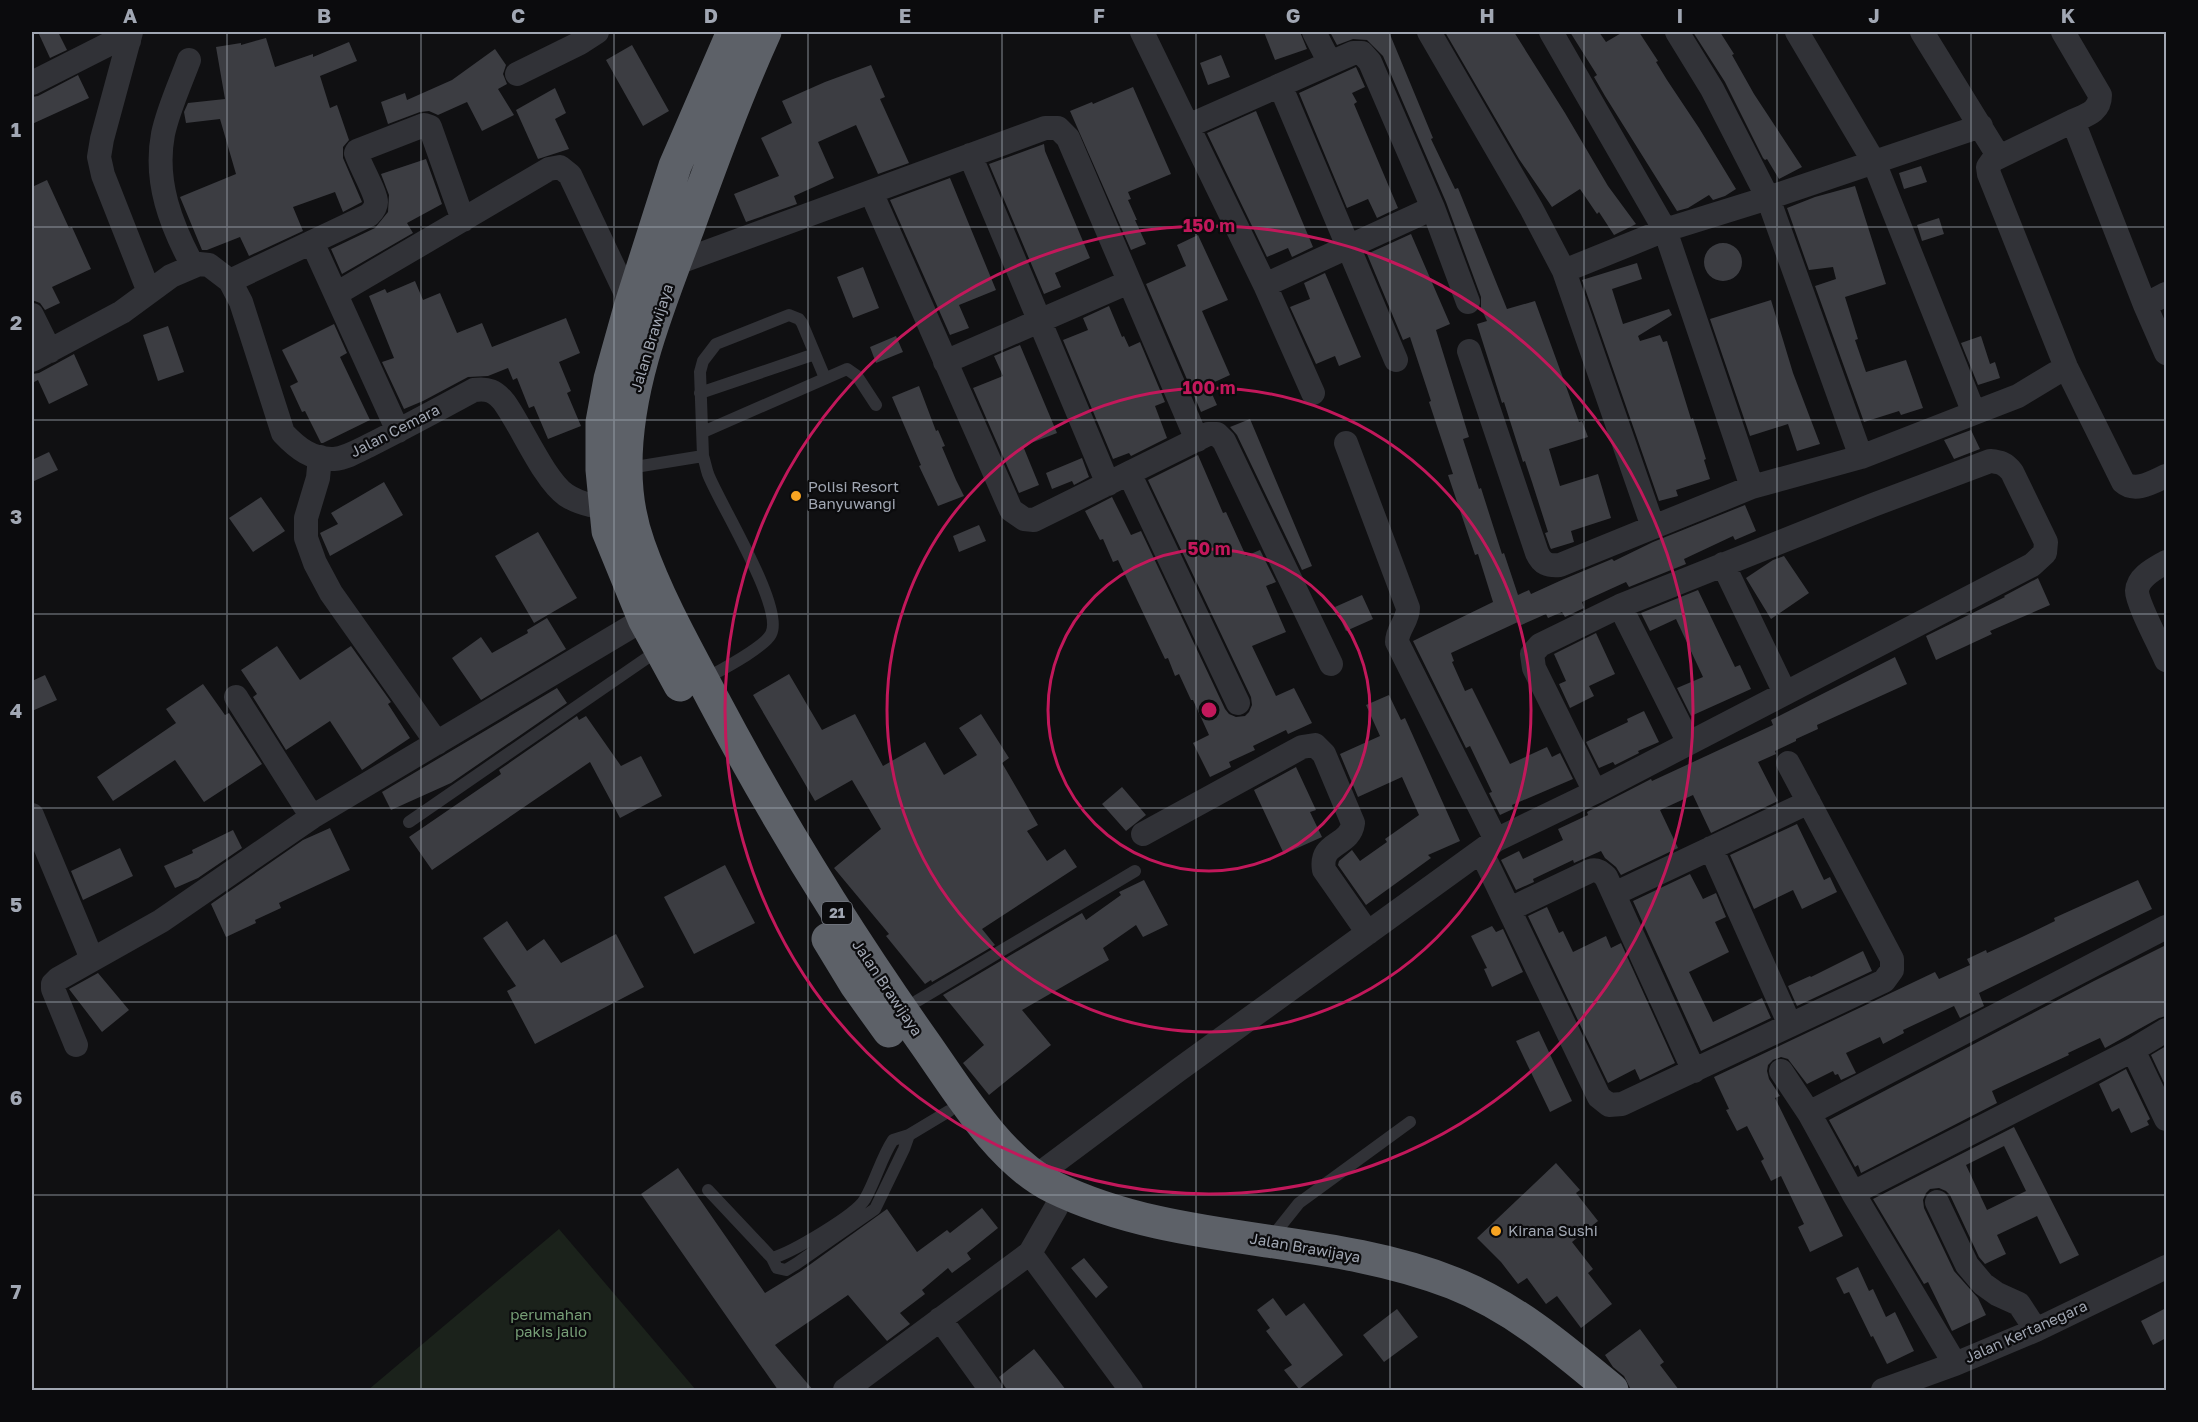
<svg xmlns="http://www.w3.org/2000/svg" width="2198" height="1422" font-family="'Golos Text',sans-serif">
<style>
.green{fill:#1b221b}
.building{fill:#3c3d42;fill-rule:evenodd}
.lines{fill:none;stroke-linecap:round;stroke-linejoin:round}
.lane{stroke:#313237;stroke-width:12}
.street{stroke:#313237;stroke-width:24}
.highway{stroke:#5d6168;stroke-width:33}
.grid{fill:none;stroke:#a1a7b3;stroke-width:1.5;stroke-opacity:0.55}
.ring{fill:none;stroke:#c2185b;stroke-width:3}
.poi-dot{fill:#f8a422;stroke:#0b0b0d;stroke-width:2}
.labels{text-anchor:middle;stroke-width:4.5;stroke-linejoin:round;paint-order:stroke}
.shield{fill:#0b0b0d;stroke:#747881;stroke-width:1.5}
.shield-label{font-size:14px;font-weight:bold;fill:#a1a7b3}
.street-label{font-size:15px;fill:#a1a7b3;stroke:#0b0b0d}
.poi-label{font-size:15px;fill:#a1a7b3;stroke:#0b0b0d;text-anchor:start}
.park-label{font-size:15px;fill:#779f77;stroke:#0b0b0d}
.centre{fill:#c2185b;stroke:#0b0b0d;stroke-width:3}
.ring-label{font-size:18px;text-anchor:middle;font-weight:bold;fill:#c2185b;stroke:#0b0b0d;stroke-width:4.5;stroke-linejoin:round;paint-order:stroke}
.neatline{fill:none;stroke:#a1a7b3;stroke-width:2}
.grid-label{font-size:20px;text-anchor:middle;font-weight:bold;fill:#a1a7b3}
</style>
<rect width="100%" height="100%" fill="#101012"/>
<path class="green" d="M559,1229l137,161h-328z"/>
<path class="building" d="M38,32h20l9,18 -17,8z
M1264,32h36l7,17 -32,11z
M1330,32h59l44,106 -2,1 24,50 3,-1 49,121 28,-8 44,121 3,-1 6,16 -39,12 11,37 38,-12 13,44 -40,13 3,11 -23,7 -1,-2 -5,-14 3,-1 -16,-50 -7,-21 -2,1 -19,-60 -2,1 -25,-79 10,-3 -6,-13v-11l-35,-95 -63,-146 -16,-16 -14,-1 -16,6z
M1445,32h69l51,81 43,73 28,38 -22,11 -15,-23 -2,2 -17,-25 -28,18 -33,-48z
M1570,32h29l7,10 17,-10h16l19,29 -2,1 11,18 32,48 37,61 -11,7 -12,4 -4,-5 -21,13 -11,3 -72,-115 -11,-19 3,-2z
M1693,32h27l14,22 -2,1 22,39 48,73 -23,12 -12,-20 -2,1 -2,-2 -38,-76z
M266,38l9,29 38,-13v3l36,-15 8,19 -37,15 10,32 7,-3 12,35 -6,7v11l19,44 -19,10 -8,-20 -42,15 10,24 -54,25 -9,-19 -33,13h-5l-22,-53 56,-23 -16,-55 -34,4 -2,-11 4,-9 37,-4 -9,-52 25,-4v2z
M632,45l37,66 -26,15 -37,-66z
M495,49l11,16 -3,9 4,10 -9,5 16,26 -32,16 -15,-29 -29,13 -9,-4 -9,1 -32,12 -7,-22 24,-9 2,7 45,-20z
M1221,55l9,22 -22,8 -8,-22z
M871,65l14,32 -5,2 29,64 -31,11 -22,-49 -38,17 16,36 -40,18 3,8 -51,18 -12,-28 45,-18 -18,-38 31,-15 -10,-22 43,-19z
M1356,67l9,20 -13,6 5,9 -3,2 44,104 -21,10 -9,-19 -21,9 -48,-115z
M78,75l11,23 -57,26v-27l6,-1z
M1133,87l38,87 -43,18 3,7 -3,1 9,20h-2l11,24 -15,6 -61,-139 22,-9 1,2z
M555,88l11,25 -11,6 14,30 -31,10 -22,-49z
M1256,111l57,136 -21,10 -4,-9 -21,9 -60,-124z
M1044,144l1,7 45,107 -35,15 6,14 -17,7 -55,-130z
M426,159l16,45 -35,19 6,10 -71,41 -11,-25 44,-21 13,-16 1,-17 -8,-21z
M1921,166l6,16 -23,7 -5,-16z
M950,178l46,112 -37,15 10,23 -19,7 -60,-135z
M47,180l22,48 3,-1 19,42 -39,18 8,16 -15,7 -5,-7 -8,-3v-113z
M1855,186l31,98 -41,13 13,42 -3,1 11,32 40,-12 17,48 -22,7 -2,-4 -35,11 -49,-136 21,-7 -3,-12 -24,3 -22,-62 28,-11z
M1939,218l5,16 -22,7 -5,-16z
M1411,234l39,90 -14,6 33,107 -6,2 16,50 2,-1 21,66 2,-1 14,42 11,-5 2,4 33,-15 48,-20 2,2 39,-19 92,-37 11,26 -21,9 -2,-4 -49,23 2,5 -57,23 -3,-5 -44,20 2,6 -19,9 -3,-5 -14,6 -2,-4 -27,12 -1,-4 -67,31 3,8 -2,1 13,29 7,-3 38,76 37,-17 5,10 8,-4 13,26 -61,26 1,4 -13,6 -11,-22 3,-1 -22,-46 -4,2 -53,-107 80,-39 -15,-48 -3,1 -27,-80 5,-1 -24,-72 2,-1 -21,-64 -7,3 -36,-86z
M1198,235l30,65 -26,11 28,64 -22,10 9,20 -16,7 -55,-128 40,-18 -9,-21z
M1704 262a19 19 0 1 1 38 0a19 19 0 1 1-38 0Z
M1637,263l5,16 -30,10 11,35 46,-15 3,6 -34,21 2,5 20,-6 3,7 4,-1 24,78 2,-1 13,41 -2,1 6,19 -34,11 2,6 -19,5 -77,-221z
M863,267l16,41 -26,10 -16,-41z
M1325,273l36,84 -22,9 -4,-10 -19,8 -26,-57 20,-8 -6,-16z
M415,281l8,19 17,-7 17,40 25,-10 10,24 74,-29 14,35 -21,9 12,29 -4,2 14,33 -33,13 -14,-33 -5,2 -12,-30 -4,2 -5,-12 -20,8 -20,1 -45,24 -19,8 -22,-47 12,-4 -25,-62 16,-7 2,4z
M1771,300l22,73 27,71 -23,7 -9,-27 -38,12 -40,-117z
M1109,306l13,31 2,-1 5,11 11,-5 25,60 -10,4 12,32 -36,18 -2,-3 -16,6 -50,-119 25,-10 -5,-12z
M334,324l13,29 -7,4 30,63 -47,23h-2l-16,-32 -3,1 -12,-26 8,-4 -16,-32z
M168,326l16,46 -26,9 -15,-46z
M896,336l7,16 -27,11 -6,-16z
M1981,336l9,28 5,-2 5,16 -22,7 -17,-42z
M1020,345l37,88 -34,13 16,39 -20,8 -46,-105 30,-12 -9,-20z
M74,354l14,31 -39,19 -11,-24 -6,3v-9l7,-1z
M919,386l17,45 2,-1 7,16 -3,1 14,33 8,16 -26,10 -19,-40 2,-1 -29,-68z
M1250,419l62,147 -10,4 -65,-135 -7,-8z
M1971,430l9,19 -26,10 -10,-19z
M49,452l9,18 -26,12v-22z
M1198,455l25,58 3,-1 20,44 14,-6 16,32 -10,4 20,46 -34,14 24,50 18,-8 18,35 -24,11 -2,-4 -33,16 2,4 -26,12 2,5 -21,10 -17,-34 16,-8 -16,-35h-2l-12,-26 -4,2 -7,-18 -3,1 -47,-99 -5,2 -10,-23 -3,1 -15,-29 27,-14 19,38 10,-4 84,178 4,5 7,3 9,-1 4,-4 3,-7 -1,-8 -103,-217z
M1082,458l7,19 -15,8 -2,-4 -20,8 -6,-16z
M384,482l19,33 -73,41 -10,-23 18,-9 -7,-11z
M261,497l24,34 -32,21 -24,-34z
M979,525l7,16 -27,11 -6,-16z
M538,532l39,66 -43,25 -39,-67z
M1784,556l25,37 -38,26 -25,-41 27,-18z
M2038,578l12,27 -60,26 2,3 -56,26 -10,-24 79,-39 -1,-1z
M1698,590l37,77 5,-2 11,24 -60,27 -14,-28 26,-11 -27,-58 -26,12 -9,-18z
M1362,595l11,24 -27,12 -11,-24z
M547,618l19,31 -85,51 -29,-42 29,-21 11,16 36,-20 -1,-3z
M1596,633l19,41 -26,12 5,10 -24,12 -11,-24 7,-3 -12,-27z
M277,646l23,34 51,-34 40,56 -3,2 22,34 -48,32 -32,-49 -44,29 -33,-53 4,-3 -16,-24z
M1895,657l12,27 -90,41 1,4 -22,10v2l-21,10 1,3 -18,8 20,39 -67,32 -18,-38 -33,15 18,38 -57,27 -5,-8 -11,-9 -4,-7 -27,12 -1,-3 -40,19 1,3 -18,8 -15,-30 18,-9 4,8 40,-19 -5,-11 30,-14 -1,-3 64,-33 1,2 121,-56 -2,-5z
M789,674l33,56 33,-16 28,52 42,-24 19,33 33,-20 -18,-27 22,-14 28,44 -7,5 36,62 -11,6 20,30 18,-12 12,18 -95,62 13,16 -63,37 -1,-2 -6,4 -39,-48 3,-2 -55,-66 47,-39 -29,-49 -37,21 -62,-106z
M45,675l12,25 -25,11v-30z
M203,684l22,31 4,-2 33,51 -58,38 -29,-42 -62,41 -16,-24 79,-54 -10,-14z
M557,688l10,15 -116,80 -60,27 -9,-18z
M1389,695l12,25 4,-2 55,123 -32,14 3,3 -65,47 -28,-40 1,-4 13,-11 8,11 27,-19 -2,-3 34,-24 -17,-38 -44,20 -18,-43 40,-18 -14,-31z
M1644,711l15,31 -21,9 1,2 -24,12 -2,-3 -14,6 -13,-26 42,-20 -1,-3z
M577,716l2,4 7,-4 35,50 20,-10 21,40 -42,22 -30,-56 -158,108 -23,-33 92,-63 -2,-4z
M1296,767l20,43 -6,2 12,25 -38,17 -30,-64z
M1122,787l24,28 -20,16 -24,-27z
M1797,824l27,56 6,-3 7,15 -35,17 -9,-19 -39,19 -24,-54z
M330,828l20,42 -71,33 2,5 -26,12 1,3 -30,14 -15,-33 92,-64z
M233,830l9,18 -44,30 -23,10 -11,-22 29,-13 -1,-3z
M120,848l13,28 -50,24 -12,-29z
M725,865l30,58 -61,31 -30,-57z
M1690,874l13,25 13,-6 10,24 -11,5 14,30 -40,20 24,50 49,-24 9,20 -70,33 -68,-150z
M1144,880l24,45 -25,12 -7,-12 -33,23 6,12 -87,50 29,35 -62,50 -26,-32 21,-18 -41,-50 139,-82 4,7 35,-25 -2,-3z
M2138,880l14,29 -173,84 5,13 -24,12 -6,-12 -51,24 1,3 -21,11 -3,-7 -34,16 10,20 -15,7 -3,-6 -3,1 -2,-4 -26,13 -19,-25 -7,-2 -8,3 -5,5 -1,6 2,8 11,17 -5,2 68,138 -33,16 -12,-25 6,-3 -23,-48 -10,5 -10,-20 3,-2 -17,-33 -10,5 -11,-21 3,-1 -15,-32 221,-105 4,7 31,-14 -3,-6 19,-9 1,3 35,-16 33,-16 -1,-3z
M1547,907l12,26 4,-2 10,21 33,-16 5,12 10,-5 54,120 -35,17 -5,-11 -27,14 -80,-167z
M507,921l20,30 17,-12 17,24 55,-29 28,53 -109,57 -28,-53 9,-5 -33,-48z
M1492,926l4,6 7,-3 20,43 -31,15 -8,-18 3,-1 -16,-32z
M2166,945v71l-7,2 -54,30 -5,-10 -32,15 1,2 -77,36 5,12 -136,70 -3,-8 -3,2 -26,-47 265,-139z
M1863,951l9,20 -75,35 -9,-20 22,-10 1,1z
M98,973l31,37 -27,22 -33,-43z
M1539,1031l33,70 -22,11 -34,-71z
M2166,1046v41l-15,-32z
M2126,1069l24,50 -3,2 2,4 -18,8 -12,-25 -7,4 -13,-28z
M2014,1127l65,128 -19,9 -23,-48 -40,19 9,19 -21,10 -6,-7 -29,-62 -4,-4 -7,-3 -9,1 -4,4 -3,7 1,8 30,63 24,27 8,17 -34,16 -24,-49 -4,2 -51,-85zM2004,1146l22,45 -39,19 -21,-45z
M1556,1163l24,27 -4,3 22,28 -26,21 21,27 -5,4 24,31 -31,24 -24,-32 -11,8 -19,-26 -9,6 -17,-22 -24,-24z
M678,1168l87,125 36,-22 86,-62 30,43 30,-22 3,3 32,-25 16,20 -31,25 4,6 -19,14 -4,-5 -26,22 3,4 -25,19 10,11 -23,17 -39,-46 -73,50 38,45h-35l-137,-196z
M1084,1258l24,29 -12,11 -25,-30z
M1858,1267l11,24 4,-2 13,28 9,-5 19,39 -27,13 -14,-28 -2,1 -22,-45 -5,2 -8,-16z
M1273,1298l13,18 18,-13 39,52 -44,34 -15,-19 8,-5 -26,-34 4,-3 -13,-18z
M2166,1308v30l-13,7 -12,-24z
M1397,1309l21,28 -34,25 -21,-27z
M1640,1329l24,33 -4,3 19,25h-48l-7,-14 -11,-9 -8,-12z
M1034,1349l22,28 10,13h-58l-3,-3 -6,-10z"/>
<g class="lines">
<path class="lane" d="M700,393l115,-39
M703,432l144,-63 10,7 19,29
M703,456l-3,-84 3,-11 13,-17 73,-29 10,4 3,4 23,55
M629,468l74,-12c2,6 3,12 5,18 11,29 77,134 63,160 -7,14 -52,37 -68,46
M409,822l251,-173
M901,1009l16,-8 218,-130
M909,1135l-5,14 -29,60 -79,55 -10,6 -9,-2 -5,-10c19,-5 84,-43 93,-59 11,-19 16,-41 28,-59l16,-5 40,-24
M708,1190l64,68
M1271,1238l28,-35 111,-81"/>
<path class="street" d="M131,32l-29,107 -3,18 4,18 46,117
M1142,32l123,253 168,-77
M1314,32l16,31
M1429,32l102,176 33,63 89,256
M1551,32l114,198 87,257
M1677,32l35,57 56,109 93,259
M1797,32l77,130 100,251
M1922,32l77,125
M2063,32l37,63c0,17 -14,20 -27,26
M189,60c-9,24 -21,50 -26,74 -9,48 8,91 30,132
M517,74l63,-31 17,-11
M32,83l77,-39 14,-4 6,1
M1280,85l116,275
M1188,126l165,-73h9l8,9 63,146 35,94
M970,155l138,329
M871,192l140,318 13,9 10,1 174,-86h9l7,7 107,223
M674,264l371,-136h13l10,10 129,302
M1564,271l101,-41 103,-32 213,-72
M230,281l82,-39
M1265,285l48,108
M336,294l213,-125 11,-2 10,8 61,129
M2145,305l21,-11
M32,315l18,36
M1469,351l68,202c5,11 11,13 23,12l192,-78 109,-30 113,-44 44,-17 48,-29
M2166,353l-21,-48 -72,-184 -80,39 -5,7 1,7 77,193 57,115c12,11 30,0 43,-6
M32,360l90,-48 49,-36 28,-12 10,1 21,16 11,21 42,131c14,15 29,27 51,26 12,-1 24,-8 34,-13 36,-18 71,-37 106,-56 14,-2 21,1 30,12 17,23 40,78 62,93 15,10 36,13 53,14
M945,362l184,-80
M398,431l-86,-189 57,-27c4,-4 7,-8 7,-13 0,-9 -16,-37 -20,-49l1,-2 67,-26 6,2 33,93
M1346,443l62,165c0,13 -11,21 -11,34l99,198
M320,457l-2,21 -12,40v20l9,25 16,30 106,150
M1129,473l109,230
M2166,562c-10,6 -28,14 -29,29 0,12 23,55 29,69
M1723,564l62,129
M1620,606l69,137
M236,697l76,120
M32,815l60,144
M1143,834l159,-87 13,-2 9,9 29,69c-3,24 -34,18 -29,47l44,63
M1711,848l79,177
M1481,851l118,246 10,8 13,-1 262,-123 8,-11v-11l-104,-196
M1614,894l195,-92
M1510,909l80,-38c7,-2 11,1 16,6l88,194
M76,1045l-23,-56v-5l5,-5 103,-58 151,-104 332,-198
M2133,1050l33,69
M1781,1071l28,42 44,80 102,171
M1809,1113l357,-186
M1035,1177l142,-106 319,-231 99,-48 437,-227 13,-12 1,-11 -34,-70c-7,-9 -12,-10 -22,-11l-117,44 -253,101 -80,39 -8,9 2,14 61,124
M1853,1193l280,-143 33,-20
M1937,1202l30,63 16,19 14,10 22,10 17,26
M1030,1253l101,137
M940,1319l51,71
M845,1390l185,-137 26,-45
M1883,1390l72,-26 81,-34 130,-63"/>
<path class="highway" d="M765,32c-29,64 -53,130 -77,196 -29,77 -63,158 -62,241 0,26 4,51 13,76 19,54 48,105 75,156 63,119 134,234 212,344 33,47 74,116 127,142 125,61 271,45 400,96 61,24 110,66 159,107
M680,685l-36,-66 -36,-88 -6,-61v-48l8,-43 21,-75 44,-138 58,-134
M828,939l28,46 33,46"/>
</g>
<path class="grid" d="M227,32v1358M421,32v1358M614,32v1358M808,32v1358M1002,32v1358M1196,32v1358M1390,32v1358M1584,32v1358M1777,32v1358M1971,32v1358M32,227h2134M32,420h2134M32,614h2134M32,808h2134M32,1002h2134M32,1195h2134"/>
<g class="ring">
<circle cx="1209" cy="710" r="161"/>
<circle cx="1209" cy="710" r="322"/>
<circle cx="1209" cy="710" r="484"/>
</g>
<g class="poi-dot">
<circle cx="796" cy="496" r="6"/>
<circle cx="1496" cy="1231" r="6"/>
</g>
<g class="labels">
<rect class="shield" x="822" y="902" width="30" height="22" rx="4.5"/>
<g class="shield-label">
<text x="837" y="918">21</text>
</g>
<g class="street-label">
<text transform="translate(652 338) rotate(-73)" y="5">Jalan Brawijaya</text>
<text transform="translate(395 431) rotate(-27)" y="5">Jalan Cemara</text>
<text transform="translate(887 988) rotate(56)" y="5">Jalan Brawijaya</text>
<text transform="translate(1305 1248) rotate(10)" y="5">Jalan Brawijaya</text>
<text transform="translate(2026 1332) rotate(-24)" y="5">Jalan Kertanegara</text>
</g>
<g class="poi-label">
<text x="808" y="492">Polisi Resort<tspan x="808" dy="17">Banyuwangi</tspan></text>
<text x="1508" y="1236">Kirana Sushi</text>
</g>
<g class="park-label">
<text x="551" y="1320">perumahan<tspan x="551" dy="17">pakis jalio</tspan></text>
</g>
</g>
<circle cx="1209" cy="710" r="9" class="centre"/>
<g class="ring-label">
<text x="1209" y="232">150 m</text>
<text x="1209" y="394">100 m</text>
<text x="1209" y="555">50 m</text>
</g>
<rect width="2198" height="1422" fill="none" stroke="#0b0b0d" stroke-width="66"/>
<rect x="33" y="33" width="2132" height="1356" class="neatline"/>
<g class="grid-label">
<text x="130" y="23">A</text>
<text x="324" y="23">B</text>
<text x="518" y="23">C</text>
<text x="711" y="23">D</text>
<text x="905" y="23">E</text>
<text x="1099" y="23">F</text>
<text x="1293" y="23">G</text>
<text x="1487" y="23">H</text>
<text x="1680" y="23">I</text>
<text x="1874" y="23">J</text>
<text x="2068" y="23">K</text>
<text x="16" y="137">1</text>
<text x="16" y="330">2</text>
<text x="16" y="524">3</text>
<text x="16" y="718">4</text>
<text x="16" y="912">5</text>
<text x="16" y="1105">6</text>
<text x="16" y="1299">7</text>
</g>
</svg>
